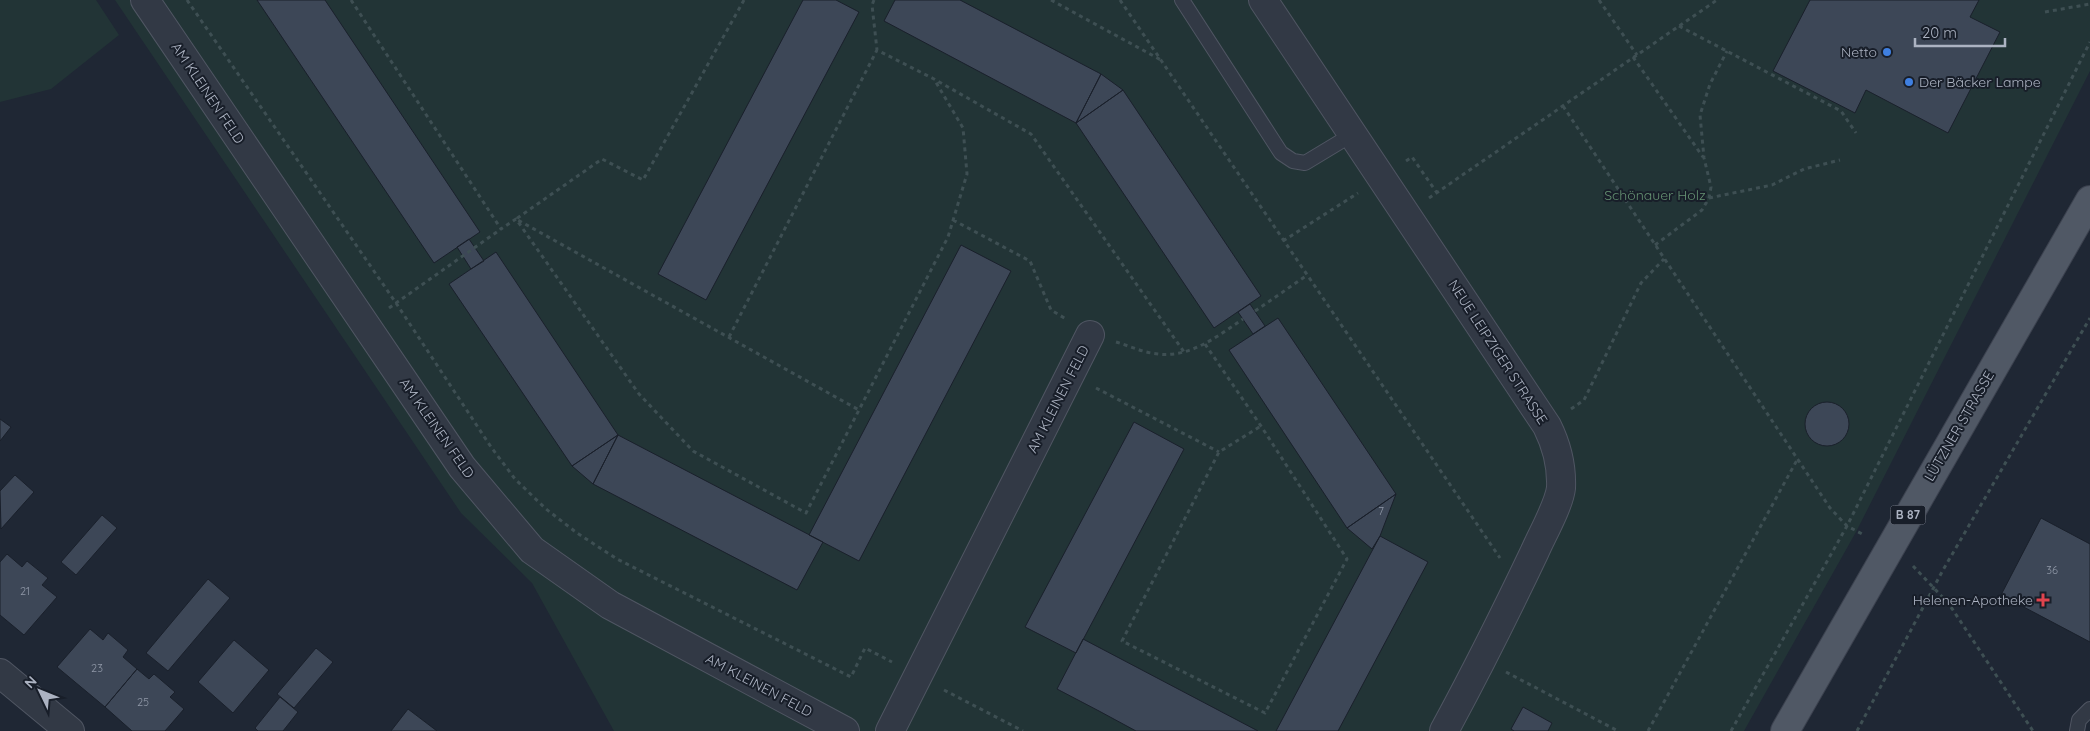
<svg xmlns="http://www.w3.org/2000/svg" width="2090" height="731" font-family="Quicksand,sans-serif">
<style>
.green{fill:#223436}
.building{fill:#3d4757;stroke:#1a202b}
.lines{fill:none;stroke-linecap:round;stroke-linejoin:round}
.service-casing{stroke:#505663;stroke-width:16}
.minor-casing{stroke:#505663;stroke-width:30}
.tertiary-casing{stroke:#505663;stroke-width:30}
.primary-casing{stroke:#3c424f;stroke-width:30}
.path{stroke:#3e4f53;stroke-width:3;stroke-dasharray:4 4;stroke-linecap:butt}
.service{stroke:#323945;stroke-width:14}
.minor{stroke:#323945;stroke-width:28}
.tertiary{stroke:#323945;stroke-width:28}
.primary{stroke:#505865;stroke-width:28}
.shop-dot{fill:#3f7fe0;stroke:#181e29;stroke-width:2}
.health-dot{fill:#e0444e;stroke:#181e29;stroke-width:2}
.labels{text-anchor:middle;stroke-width:4;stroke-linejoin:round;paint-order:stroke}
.number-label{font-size:11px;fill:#9098a7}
.shield{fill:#181e29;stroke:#808694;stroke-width:1}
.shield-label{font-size:12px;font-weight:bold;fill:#acb3c2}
.poi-label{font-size:14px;fill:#acb3c2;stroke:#181e29;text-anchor:end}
.street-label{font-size:14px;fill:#acb3c2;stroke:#181e29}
.park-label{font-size:14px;fill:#659172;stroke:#181e29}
</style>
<rect width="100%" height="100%" fill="#1f2734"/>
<path class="green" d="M0,0h96l23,35 -68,54 -51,13z
M115,0h1975v71l-234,461 -112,199h-1130l-82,-148 -71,-70z"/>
<path class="building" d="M257,0h68l155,232 -46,31z
M803,0h33l23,12 -153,288 -48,-26z
M895,0h65l141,74 -25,49 -192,-102z
M1810,0h169l-9,17 30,15 -52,101 -82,-43 -11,23 -82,-42z
M1101,74l22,16 -47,33z
M1123,90l138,206 -47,32 -138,-205z
M469,239l15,22 -13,8 -14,-22z
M961,245l50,26 -152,290 -50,-26z
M496,252l122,183 -46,31 -123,-182z
M1250,304l15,22 -12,8 -15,-22z
M1278,318l118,176 -49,34 -118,-178z
M1805 424a22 22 0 1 1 44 0a22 22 0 1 1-44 0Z
M0,419l11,8 -11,14z
M1134,422l50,27 -108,204 -51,-26z
M618,435l-25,49 -21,-18z
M618,435l205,107 -26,48 -204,-106z
M15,475l19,17 -33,37 -1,-38z
M1396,494l-16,42 -8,13 -25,-21z
M102,515l15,13 -41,47 -15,-13z
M2041,518l49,26v98l-89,-47z
M1380,536l48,26 -16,30 -74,139h-62z
M7,554l15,13 5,-6 21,17 -6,7 15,12 -33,38 -24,-20v-53z
M208,579l22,19 -62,73 -22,-18z
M90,629l13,11 5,-7 20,17 -5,7 14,12 -32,38 -48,-40z
M1083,639l175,92h-122l-37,-20 -42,-22z
M234,640l35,30 -36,43 -35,-31z
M316,648l17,14 -39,46 -17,-14z
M137,669l12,10 5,-5 21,18 -5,5 14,12 -19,22h-33l-27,-24z
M280,697l18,15 -15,19h-25l-3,-3z
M1523,707l29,16 -4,8h-34l-3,-2z
M408,709l29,22h-46z"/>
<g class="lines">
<g class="service-casing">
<path id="service" d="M1182,0l99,153 12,8 12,2 48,-29
M2077,731l2,-11 11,-11"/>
</g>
<g class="minor-casing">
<path id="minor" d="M145,0l317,467 70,83 78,55 235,126
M1263,0l284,426c10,20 15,39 14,62 -2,17 -19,47 -26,63 -29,61 -59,121 -91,180
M890,731l200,-396"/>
</g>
<g class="tertiary-casing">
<path id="tertiary" d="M0,673l70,58"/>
</g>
<g class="primary-casing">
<path id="primary" d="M1785,731l305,-531"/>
</g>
<path class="path" d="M187,0l209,303 95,144 24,32 31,30 31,24 40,26 234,118 14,-29 27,14
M351,0l150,229 15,-10 123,175 54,57 113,62 142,-276 19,-63 -4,-46 -29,-49
M744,0l-101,180 -41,-21 -86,60 343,191
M874,0l-2,5 5,45
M1051,0l110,60
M1120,0l380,558
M1599,0l38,55
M2045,12l45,-8
M1679,26l162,85 15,22
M1633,57l70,100
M1563,106l267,402 17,18 17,9
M1406,161l6,-4 25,36
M1429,198l288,-198
M1709,198l63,-13 32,-16 36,-9
M953,220l77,41 21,49 15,9
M1283,241l75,-48
M1655,245l47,-35 7,-12 2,-11 -7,-29 -4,-43 10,-31 17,-33
M389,308l112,-79
M1255,311l51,-35
M729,337l148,-287 57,29 97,55 153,218
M1116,342c14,4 28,11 42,12 32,4 60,-18 85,-35
M1205,344l56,82 86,133 -82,154 -143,-72 97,-189 42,-26
M1096,388l123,64
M1571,409l13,-9 57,-117 23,-24
M1913,566l36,38 84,127
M1506,672l112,59
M944,690l79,41
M1648,731l149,-271
M1731,731l116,-205 243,-484
M1857,731l86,-161 147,-252"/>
<use href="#service" class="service"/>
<use href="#minor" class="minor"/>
<use href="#tertiary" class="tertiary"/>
<use href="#primary" class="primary"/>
</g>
<g class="shop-dot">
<circle cx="1887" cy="52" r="5"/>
<circle cx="1909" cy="82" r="5"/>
</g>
<path class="health-dot" d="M2040.5 592.5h5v5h5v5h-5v5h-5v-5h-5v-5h5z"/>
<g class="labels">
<g class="number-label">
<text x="1381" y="515">7</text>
<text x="2052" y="574">36</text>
<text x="25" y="595">21</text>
<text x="97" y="672">23</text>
<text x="143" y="706">25</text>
</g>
<rect class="shield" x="1890.5" y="505.5" width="35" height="19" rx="4"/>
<g class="shield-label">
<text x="1908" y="519">B 87</text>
</g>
<g class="poi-label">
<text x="1877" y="57">Netto</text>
<text x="1919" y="87" text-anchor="start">Der Bäcker Lampe</text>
<text x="2033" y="605">Helenen-Apotheke</text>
</g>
<g class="street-label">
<text transform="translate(208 93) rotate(56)" y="5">AM KLEINEN FELD</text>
<text transform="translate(1498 352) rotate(57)" y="5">NEUE LEIPZIGER STRASSE</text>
<text transform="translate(1058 399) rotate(-63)" y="5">AM KLEINEN FELD</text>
<text transform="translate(1959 426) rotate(-60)" y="5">LÜTZNER STRASSE</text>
<text transform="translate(437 428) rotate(55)" y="5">AM KLEINEN FELD</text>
<text transform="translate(759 685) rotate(28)" y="5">AM KLEINEN FELD</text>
</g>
<g class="park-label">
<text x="1655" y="200">Schönauer Holz</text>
</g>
</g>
<g transform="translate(40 691) rotate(313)" stroke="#181e29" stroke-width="4" paint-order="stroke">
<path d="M0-4L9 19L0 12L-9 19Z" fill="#acb3c2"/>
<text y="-8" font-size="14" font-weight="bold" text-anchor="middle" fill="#acb3c2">N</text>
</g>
<path d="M1915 38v8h90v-8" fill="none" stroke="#acb3c2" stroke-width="2.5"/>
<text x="1922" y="38" font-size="15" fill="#acb3c2" stroke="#181e29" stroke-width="4" paint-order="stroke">20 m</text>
</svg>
